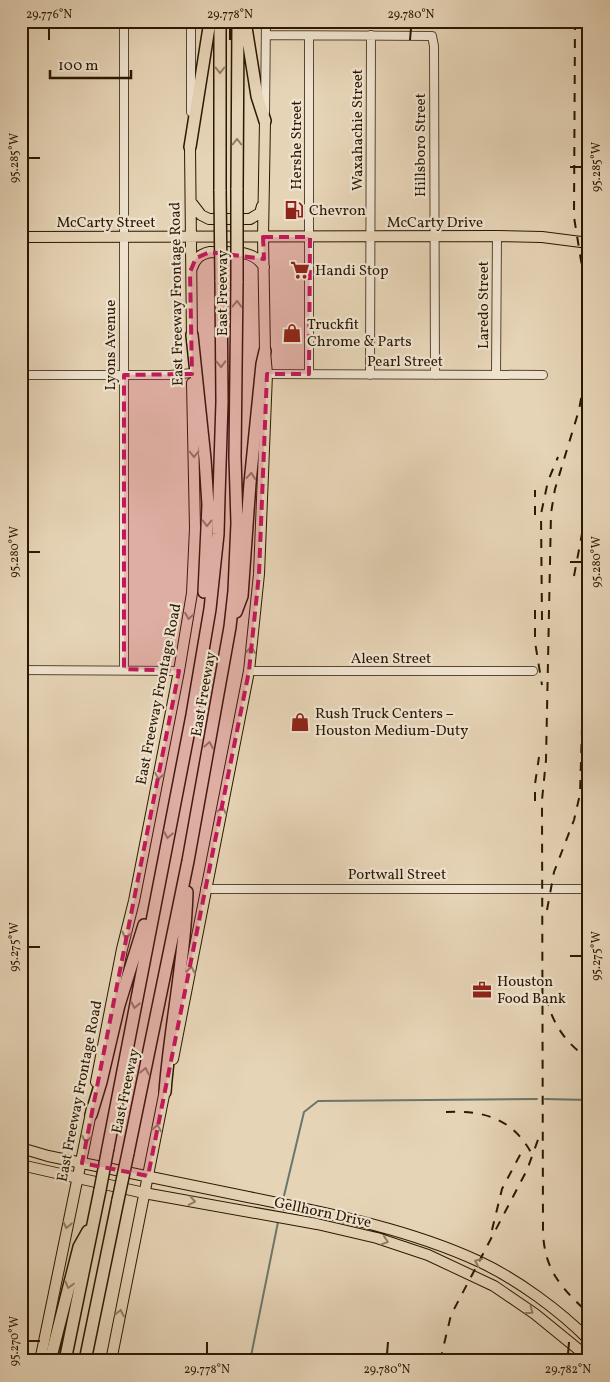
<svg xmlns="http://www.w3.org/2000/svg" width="610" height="1382" font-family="Vollkorn,serif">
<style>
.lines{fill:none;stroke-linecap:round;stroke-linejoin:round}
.stream{stroke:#6b776c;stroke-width:2}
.minor-casing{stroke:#59472f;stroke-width:10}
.major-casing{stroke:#2a1802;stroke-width:12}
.highway-casing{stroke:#2a1802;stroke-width:14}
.minor{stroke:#efe3d0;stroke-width:8}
.major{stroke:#e6d4b6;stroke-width:10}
.highway{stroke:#e6d4b6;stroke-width:11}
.rail{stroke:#2a1802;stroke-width:2;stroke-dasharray:9 9;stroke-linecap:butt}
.highway-bridge-casing{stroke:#2a1802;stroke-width:14;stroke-linecap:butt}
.highway-bridge{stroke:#e6d4b6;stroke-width:11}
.oneway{stroke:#917f65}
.marked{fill:#c2185b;fill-opacity:0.2;stroke:#c2185b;stroke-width:4;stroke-dasharray:10 6;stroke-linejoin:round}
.ticks{fill:none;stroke:#2a1802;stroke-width:2}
.labels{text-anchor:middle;stroke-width:4.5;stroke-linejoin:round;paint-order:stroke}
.street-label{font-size:15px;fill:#2a1802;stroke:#efe3d0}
.poi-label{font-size:15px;fill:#2a1802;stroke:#efe3d0;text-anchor:start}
.neatline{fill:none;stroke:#2a1802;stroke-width:2}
.ticks-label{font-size:12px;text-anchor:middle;fill:#2a1802}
</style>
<rect width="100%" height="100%" fill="#e6d4b6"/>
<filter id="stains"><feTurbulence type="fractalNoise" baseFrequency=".004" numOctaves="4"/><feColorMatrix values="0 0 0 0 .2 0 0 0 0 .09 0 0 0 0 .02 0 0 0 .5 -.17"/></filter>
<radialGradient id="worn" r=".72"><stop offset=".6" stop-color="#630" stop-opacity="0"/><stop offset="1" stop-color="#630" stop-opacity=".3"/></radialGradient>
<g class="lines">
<path class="stream" d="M545,1099l44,1
M283,1200l21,-88 14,-11 219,-2
M250,1361l28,-139"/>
<g class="minor-casing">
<path id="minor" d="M191,21v91
M267,35l165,1 2,10 1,329
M265,112l1,-91
M267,374l276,1
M309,374v-338
M496,374l1,-138
M21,375h149l22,-2
M370,375l1,-340
M124,669v-648
M21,670l158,1
M249,671h284
M205,889h384"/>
</g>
<g class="major-casing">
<path id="major" d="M190,147l2,194
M191,202l10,13 8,4h41l10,-6 2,-7
M21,237l476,-1 45,1 47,6
M192,268c3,-9 8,-14 18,-16 20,1 43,-4 54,15
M173,1059l76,-388 10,-97 8,-200 -2,-23 -2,-114 2,-116
M96,1082l26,-133 12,-48 45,-230 13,-78 3,-65 -3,-145
M21,1148l27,8c67,14 134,27 200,41 78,16 158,31 230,64 39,18 81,49 111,79
M21,1165l123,28 173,31 60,14 51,17 66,31 41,28 54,44
M40,1361l52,-253
M111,1361l55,-276"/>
</g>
<g class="highway-casing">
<path id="highway" d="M220,21v170
M245,21l12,75 8,25
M190,147l20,-126
M237,190l1,-169
M192,335l13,124 3,46 -4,87
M236,612l6,-16 8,-113 12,-119 3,-13
M165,1092c5,-67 20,-133 22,-200
M91,1115l10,-33 18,-77 25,-80
M108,1148l84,-433 18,-106 8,-75 1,-38 3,-94 -1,-122
M128,1153l60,-292 42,-234 4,-36 3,-68 -2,-66 2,-176
M50,1361l29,-114 9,-16
M65,1361l35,-171
M85,1361l33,-161"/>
</g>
<use href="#minor" class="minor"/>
<use href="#major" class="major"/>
<use href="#highway" class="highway"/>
<path class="rail" d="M575,21l-1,196 10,62 -1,109 -4,22 -24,79 -4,24 -5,247 -4,40 1,433c2,39 19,55 46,81
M535,515v-25
M574,576l15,-79
M535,610v32l7,43
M542,620l-1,-106 7,-33 10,-24
M535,801v-17l4,-27
M547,910l7,-38 20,-52 6,-26 8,-261
M546,997c6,26 20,47 43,62
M446,1112c41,-2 69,8 88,46
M492,1230l10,-41 19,-36
M440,1361l11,-46 76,-145 12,-33"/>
<g class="highway-bridge-casing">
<path id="highway-bridge" d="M237,190v91
M220,191l1,89
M100,1190l8,-42
M118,1200l10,-47"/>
</g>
<use href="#highway-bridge" class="highway-bridge"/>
</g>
<defs><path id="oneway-chevron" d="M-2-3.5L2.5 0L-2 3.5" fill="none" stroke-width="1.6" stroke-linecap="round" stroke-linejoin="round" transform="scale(1.25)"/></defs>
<g class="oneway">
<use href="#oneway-chevron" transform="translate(220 70) rotate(90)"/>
<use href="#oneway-chevron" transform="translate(237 142) rotate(-90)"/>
<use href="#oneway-chevron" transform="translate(237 304) rotate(-89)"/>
<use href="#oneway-chevron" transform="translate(221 364) rotate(89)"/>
<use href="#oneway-chevron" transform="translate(194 454) rotate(90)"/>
<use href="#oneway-chevron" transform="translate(251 476) rotate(-85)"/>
<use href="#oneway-chevron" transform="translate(207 523) rotate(91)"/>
<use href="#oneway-chevron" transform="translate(189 616) rotate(99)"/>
<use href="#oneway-chevron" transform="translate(251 650) rotate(-84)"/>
<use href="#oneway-chevron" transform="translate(209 745) rotate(-80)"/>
<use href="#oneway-chevron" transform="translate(159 776) rotate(101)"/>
<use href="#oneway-chevron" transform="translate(222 810) rotate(-78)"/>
<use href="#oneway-chevron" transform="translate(168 835) rotate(101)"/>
<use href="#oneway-chevron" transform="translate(126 935) rotate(104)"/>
<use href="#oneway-chevron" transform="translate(191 970) rotate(-79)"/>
<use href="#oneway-chevron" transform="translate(135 1005) rotate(101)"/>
<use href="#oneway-chevron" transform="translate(145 1071) rotate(-78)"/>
<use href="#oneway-chevron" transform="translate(157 1128) rotate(-79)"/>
<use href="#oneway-chevron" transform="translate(86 1139) rotate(101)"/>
<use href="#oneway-chevron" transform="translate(192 1201) rotate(10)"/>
<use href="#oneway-chevron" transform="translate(67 1225) rotate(101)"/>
<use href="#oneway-chevron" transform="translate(385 1241) rotate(18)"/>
<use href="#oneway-chevron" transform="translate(478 1262) rotate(-155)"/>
<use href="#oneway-chevron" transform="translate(69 1285) rotate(105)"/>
<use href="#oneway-chevron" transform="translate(530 1311) rotate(36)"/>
<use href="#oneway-chevron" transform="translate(120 1313) rotate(-79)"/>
</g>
<path class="marked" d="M263,237h47l-1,137h-42l-8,200 -10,97 -101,505 -66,-13 97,-492 -55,-2v-294l68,-1 -2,-102 6,-14 14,-6 54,7z"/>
<path class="ticks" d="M49,40v-12M230,40v-12M410,40l1,-12M28,158h12M570,167h12M28,552h12M570,562h12M28,947h12M570,956h12M28,1341h12M207,1354v-12M387,1354l1,-12M568,1354l1,-12"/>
<defs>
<g id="fuel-bare" transform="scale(1.5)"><path d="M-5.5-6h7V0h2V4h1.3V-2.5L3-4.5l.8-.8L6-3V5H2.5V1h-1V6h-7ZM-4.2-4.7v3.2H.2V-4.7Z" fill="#8f2418" stroke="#efe3d0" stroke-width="2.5" paint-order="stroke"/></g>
<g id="supermarket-bare" transform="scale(1.5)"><path d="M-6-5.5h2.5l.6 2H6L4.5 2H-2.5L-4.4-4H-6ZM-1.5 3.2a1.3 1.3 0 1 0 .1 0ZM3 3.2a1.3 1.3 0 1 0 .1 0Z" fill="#8f2418" stroke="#efe3d0" stroke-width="2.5" paint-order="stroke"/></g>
<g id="shop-bare" transform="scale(1.5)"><path d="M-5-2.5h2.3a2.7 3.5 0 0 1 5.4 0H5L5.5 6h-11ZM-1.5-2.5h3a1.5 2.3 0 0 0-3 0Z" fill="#8f2418" stroke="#efe3d0" stroke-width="2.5" paint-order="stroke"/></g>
<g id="office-bare" transform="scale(1.5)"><path d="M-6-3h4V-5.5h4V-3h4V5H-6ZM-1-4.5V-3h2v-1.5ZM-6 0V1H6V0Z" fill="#8f2418" stroke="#efe3d0" stroke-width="2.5" paint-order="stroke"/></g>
</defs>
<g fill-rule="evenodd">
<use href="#fuel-bare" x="294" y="210"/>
<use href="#supermarket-bare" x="300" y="270"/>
<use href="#shop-bare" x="292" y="333"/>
<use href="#shop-bare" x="300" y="722"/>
<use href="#office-bare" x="482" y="990"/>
</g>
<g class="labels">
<g class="street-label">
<text transform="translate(357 130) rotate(-90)" y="5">Waxahachie Street</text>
<text transform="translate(296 145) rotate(-90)" y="5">Hershe Street</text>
<text transform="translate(420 145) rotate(-90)" y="5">Hillsboro Street</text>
<text x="106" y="227">McCarty Street</text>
<text x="435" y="227">McCarty Drive</text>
<text transform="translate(222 293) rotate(-90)" y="5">East Freeway</text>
<text transform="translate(176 294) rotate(-91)" y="5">East Freeway Frontage Road</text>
<text transform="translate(483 305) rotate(-90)" y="5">Laredo Street</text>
<text transform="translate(110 345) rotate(-90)" y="5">Lyons Avenue</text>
<text x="405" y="366">Pearl Street</text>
<text x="391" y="663">Aleen Street</text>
<text transform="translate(158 694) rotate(-79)" y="5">East Freeway Frontage Road</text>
<text transform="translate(203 694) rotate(-80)" y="5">East Freeway</text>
<text x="397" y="879">Portwall Street</text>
<text transform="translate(79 1091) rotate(-79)" y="5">East Freeway Frontage Road</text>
<text transform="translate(125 1091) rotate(-78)" y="5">East Freeway</text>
<text transform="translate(323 1212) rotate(12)" y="5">Gellhorn Drive</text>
</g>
<g class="poi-label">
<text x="309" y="215">Chevron</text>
<text x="315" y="275">Handi Stop</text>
<text x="307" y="329">Truckfit<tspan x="307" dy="17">Chrome &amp; Parts</tspan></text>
<text x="315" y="718">Rush Truck Centers –<tspan x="315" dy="17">Houston Medium-Duty</tspan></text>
<text x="497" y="986">Houston<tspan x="497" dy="17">Food Bank</tspan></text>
</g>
</g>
<rect width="610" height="1382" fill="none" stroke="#e6d4b6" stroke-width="55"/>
<path d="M50 70v8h81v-8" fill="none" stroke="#2a1802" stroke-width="2.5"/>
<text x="58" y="70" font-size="15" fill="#2a1802" stroke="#efe3d0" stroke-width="4" paint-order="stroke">100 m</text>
<rect x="28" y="28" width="554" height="1326" class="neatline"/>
<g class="ticks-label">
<text x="49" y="18">29.776°N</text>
<text x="230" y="18">29.778°N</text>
<text x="411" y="18">29.780°N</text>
<text transform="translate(14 158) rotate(-90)" y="4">95.285°W</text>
<text transform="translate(596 167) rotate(-90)" y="4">95.285°W</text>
<text transform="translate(14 552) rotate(-90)" y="4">95.280°W</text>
<text transform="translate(596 562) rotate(-90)" y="4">95.280°W</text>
<text transform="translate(14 947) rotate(-90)" y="4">95.275°W</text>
<text transform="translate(596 956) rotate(-90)" y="4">95.275°W</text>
<text transform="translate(14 1341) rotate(-90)" y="4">95.270°W</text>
<text x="207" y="1373">29.778°N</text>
<text x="387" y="1373">29.780°N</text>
<text x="568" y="1373">29.782°N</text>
</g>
<rect width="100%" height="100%" filter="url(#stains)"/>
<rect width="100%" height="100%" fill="url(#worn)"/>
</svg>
